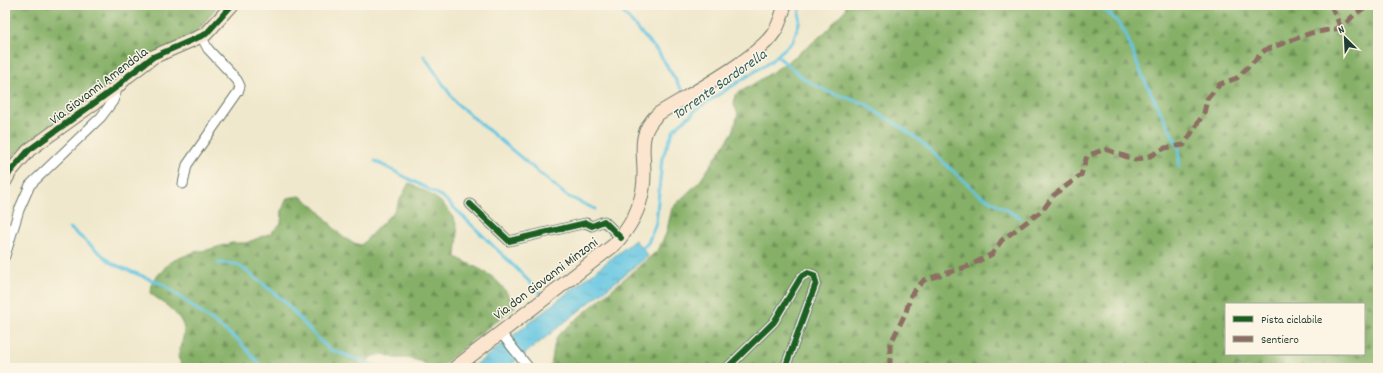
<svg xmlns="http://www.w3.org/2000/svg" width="1383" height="373" font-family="Dekko,sans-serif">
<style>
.forest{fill:url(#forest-firs);stroke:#52764e;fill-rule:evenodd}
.water{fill:url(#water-ripples);stroke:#42828b}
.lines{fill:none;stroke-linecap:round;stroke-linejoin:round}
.stream{stroke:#64c6e2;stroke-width:3}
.street-casing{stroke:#687969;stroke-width:11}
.secondary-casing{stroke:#687969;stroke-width:15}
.street{stroke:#fff;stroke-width:9}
.secondary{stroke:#fce5cf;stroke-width:13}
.quiet{stroke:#8d6e63;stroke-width:5;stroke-dasharray:10 5;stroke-linecap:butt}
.cycleway-casing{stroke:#fcf5e5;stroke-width:8}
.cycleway{stroke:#1b5e20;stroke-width:6}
.labels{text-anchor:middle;stroke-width:3;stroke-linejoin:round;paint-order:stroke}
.street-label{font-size:14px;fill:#1f3d34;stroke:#fcf5e5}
.water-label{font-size:15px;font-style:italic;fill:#305f60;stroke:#fcf5e5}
</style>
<defs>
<pattern id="forest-firs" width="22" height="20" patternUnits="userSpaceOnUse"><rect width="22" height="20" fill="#86b067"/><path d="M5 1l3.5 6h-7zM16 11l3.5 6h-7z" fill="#6d9056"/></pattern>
<pattern id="water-ripples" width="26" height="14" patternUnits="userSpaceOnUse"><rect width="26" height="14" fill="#64c6e2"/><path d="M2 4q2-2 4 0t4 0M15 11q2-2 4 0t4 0" fill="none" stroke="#52a2b8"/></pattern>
</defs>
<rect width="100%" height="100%" fill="#fcf5e5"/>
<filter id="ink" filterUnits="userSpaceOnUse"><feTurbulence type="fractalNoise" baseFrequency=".025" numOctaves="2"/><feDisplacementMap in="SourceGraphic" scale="8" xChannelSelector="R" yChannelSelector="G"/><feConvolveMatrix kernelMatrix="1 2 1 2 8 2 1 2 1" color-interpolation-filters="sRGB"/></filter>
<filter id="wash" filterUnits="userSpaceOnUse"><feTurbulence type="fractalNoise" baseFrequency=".012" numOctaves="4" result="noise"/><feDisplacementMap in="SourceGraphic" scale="16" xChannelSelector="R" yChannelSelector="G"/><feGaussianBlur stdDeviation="0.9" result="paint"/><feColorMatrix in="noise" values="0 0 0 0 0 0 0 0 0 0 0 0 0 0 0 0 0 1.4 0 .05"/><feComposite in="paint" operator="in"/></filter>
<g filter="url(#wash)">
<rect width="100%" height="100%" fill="#f0e8cc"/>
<path class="forest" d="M5,5h213l-19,25 -99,63 -79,56 -10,10 -6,13z
M846,5h532v363h-828c4,-11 2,-22 8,-33l99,-84 9,-17 6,-26 28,-27 33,-49 5,-18 -4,-9 1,-10c31,-18 62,-38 89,-62 8,-7 13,-16 21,-23zM1226,304h138v50h-138z
M409,183c20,10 43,21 48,45 2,9 -1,20 -1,29 30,16 42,17 59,50l-28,21 -44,37 -12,2 -11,-6 -13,-3h-12l-12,-4 -12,3 -8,11h-180l-5,-11c1,-8 5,-16 6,-24 2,-16 -22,-31 -33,-39l1,-12 18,-20 24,-10 13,-2 25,-7h14l25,-10 10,-10 1,-13 5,-12 13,-2c7,5 14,9 20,16 15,16 18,27 41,33l33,-34z"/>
<path class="water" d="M635,240l13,16 -141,112h-35z"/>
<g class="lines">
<path class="stream" d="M616,5l43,48 26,42
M1069,5l34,4 8,6 13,15 18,45 37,73v19
M5,12l9,-7
M424,56l32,47 111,93 28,13
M777,56l30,25 22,11 37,12 13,10 16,9 25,18 57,52 44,25
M688,100l7,11
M375,161l68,36 74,72 25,26
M70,228l43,36 51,21 75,56 24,27
M639,251l9,-8 8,-20 6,-65 12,-29 27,-23 70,-45 22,-20 6,-18 1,-18
M218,263l18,1 12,8 35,28 36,40 12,10 53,18"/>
</g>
</g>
<g filter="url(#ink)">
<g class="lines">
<g class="street-casing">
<path id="street" d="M183,184l4,-19 51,-73 2,-6 -3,-6 -29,-31 -7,-13
M470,204l39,37 77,-18 6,3 12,-5 17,17
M5,256l14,-46 11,-25 71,-68 12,-16 5,-14
M500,332l29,36
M727,368l47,-46 27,-45 7,-4 6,2 2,8 -31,85"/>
</g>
<g class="secondary-casing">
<path id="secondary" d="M5,181l5,-9 19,-22 89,-64 10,-10 25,-19 53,-23 26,-29
M455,368l159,-123c15,-16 26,-35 29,-57 5,-29 -10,-51 15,-74 30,-19 100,-55 117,-83 5,-8 7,-17 10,-26"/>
</g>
<use href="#street" class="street"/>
<use href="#secondary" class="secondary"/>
<path class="quiet" d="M1331,5l10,23
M890,368v-23l16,-33 5,-17 13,-15 45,-14 23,-12 10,-14 41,-30 11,-15 27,-20 6,-19 18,-7 30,11 15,-4 15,-8 19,-3 20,-32 3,-14 13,-15 17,-6 28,-28 46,-17 30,-5 15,-15 14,-8"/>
<g class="cycleway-casing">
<path id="cycleway" d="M5,181l5,-9 19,-22 89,-64 10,-10 25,-19 53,-23 26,-29
M470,204l39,37 77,-18 6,3 12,-5 17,17
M727,368l47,-46 27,-45 7,-4 6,2 2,8 -31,85"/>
</g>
<use href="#cycleway" class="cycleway"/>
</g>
</g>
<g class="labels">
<g class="street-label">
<text transform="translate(98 85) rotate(-37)" y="5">Via Giovanni Amendola</text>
<text transform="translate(545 278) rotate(-37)" y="5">Via don Giovanni Minzoni</text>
</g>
<g class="water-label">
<text transform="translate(719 84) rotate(-35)" y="5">Torrente Sardorella</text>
</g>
</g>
<rect width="1383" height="373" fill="none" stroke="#fcf5e5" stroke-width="20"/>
<rect x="1225" y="303" width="140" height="52" fill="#fcf5e5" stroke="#a4ab9e"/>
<rect x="1233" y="316" width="20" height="6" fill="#1b5e20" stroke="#a4ab9e"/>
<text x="1261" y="323" font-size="12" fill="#1f3d34">Pista ciclabile</text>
<rect x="1233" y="336" width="20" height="6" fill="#8d6e63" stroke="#a4ab9e"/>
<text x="1261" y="343" font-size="12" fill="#1f3d34">Sentiero</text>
<g transform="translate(1345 38) rotate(336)" stroke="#fcf5e5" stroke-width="3" paint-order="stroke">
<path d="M0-3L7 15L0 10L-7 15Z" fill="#1f3d34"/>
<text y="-6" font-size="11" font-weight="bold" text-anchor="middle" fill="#1f3d34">N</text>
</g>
</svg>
